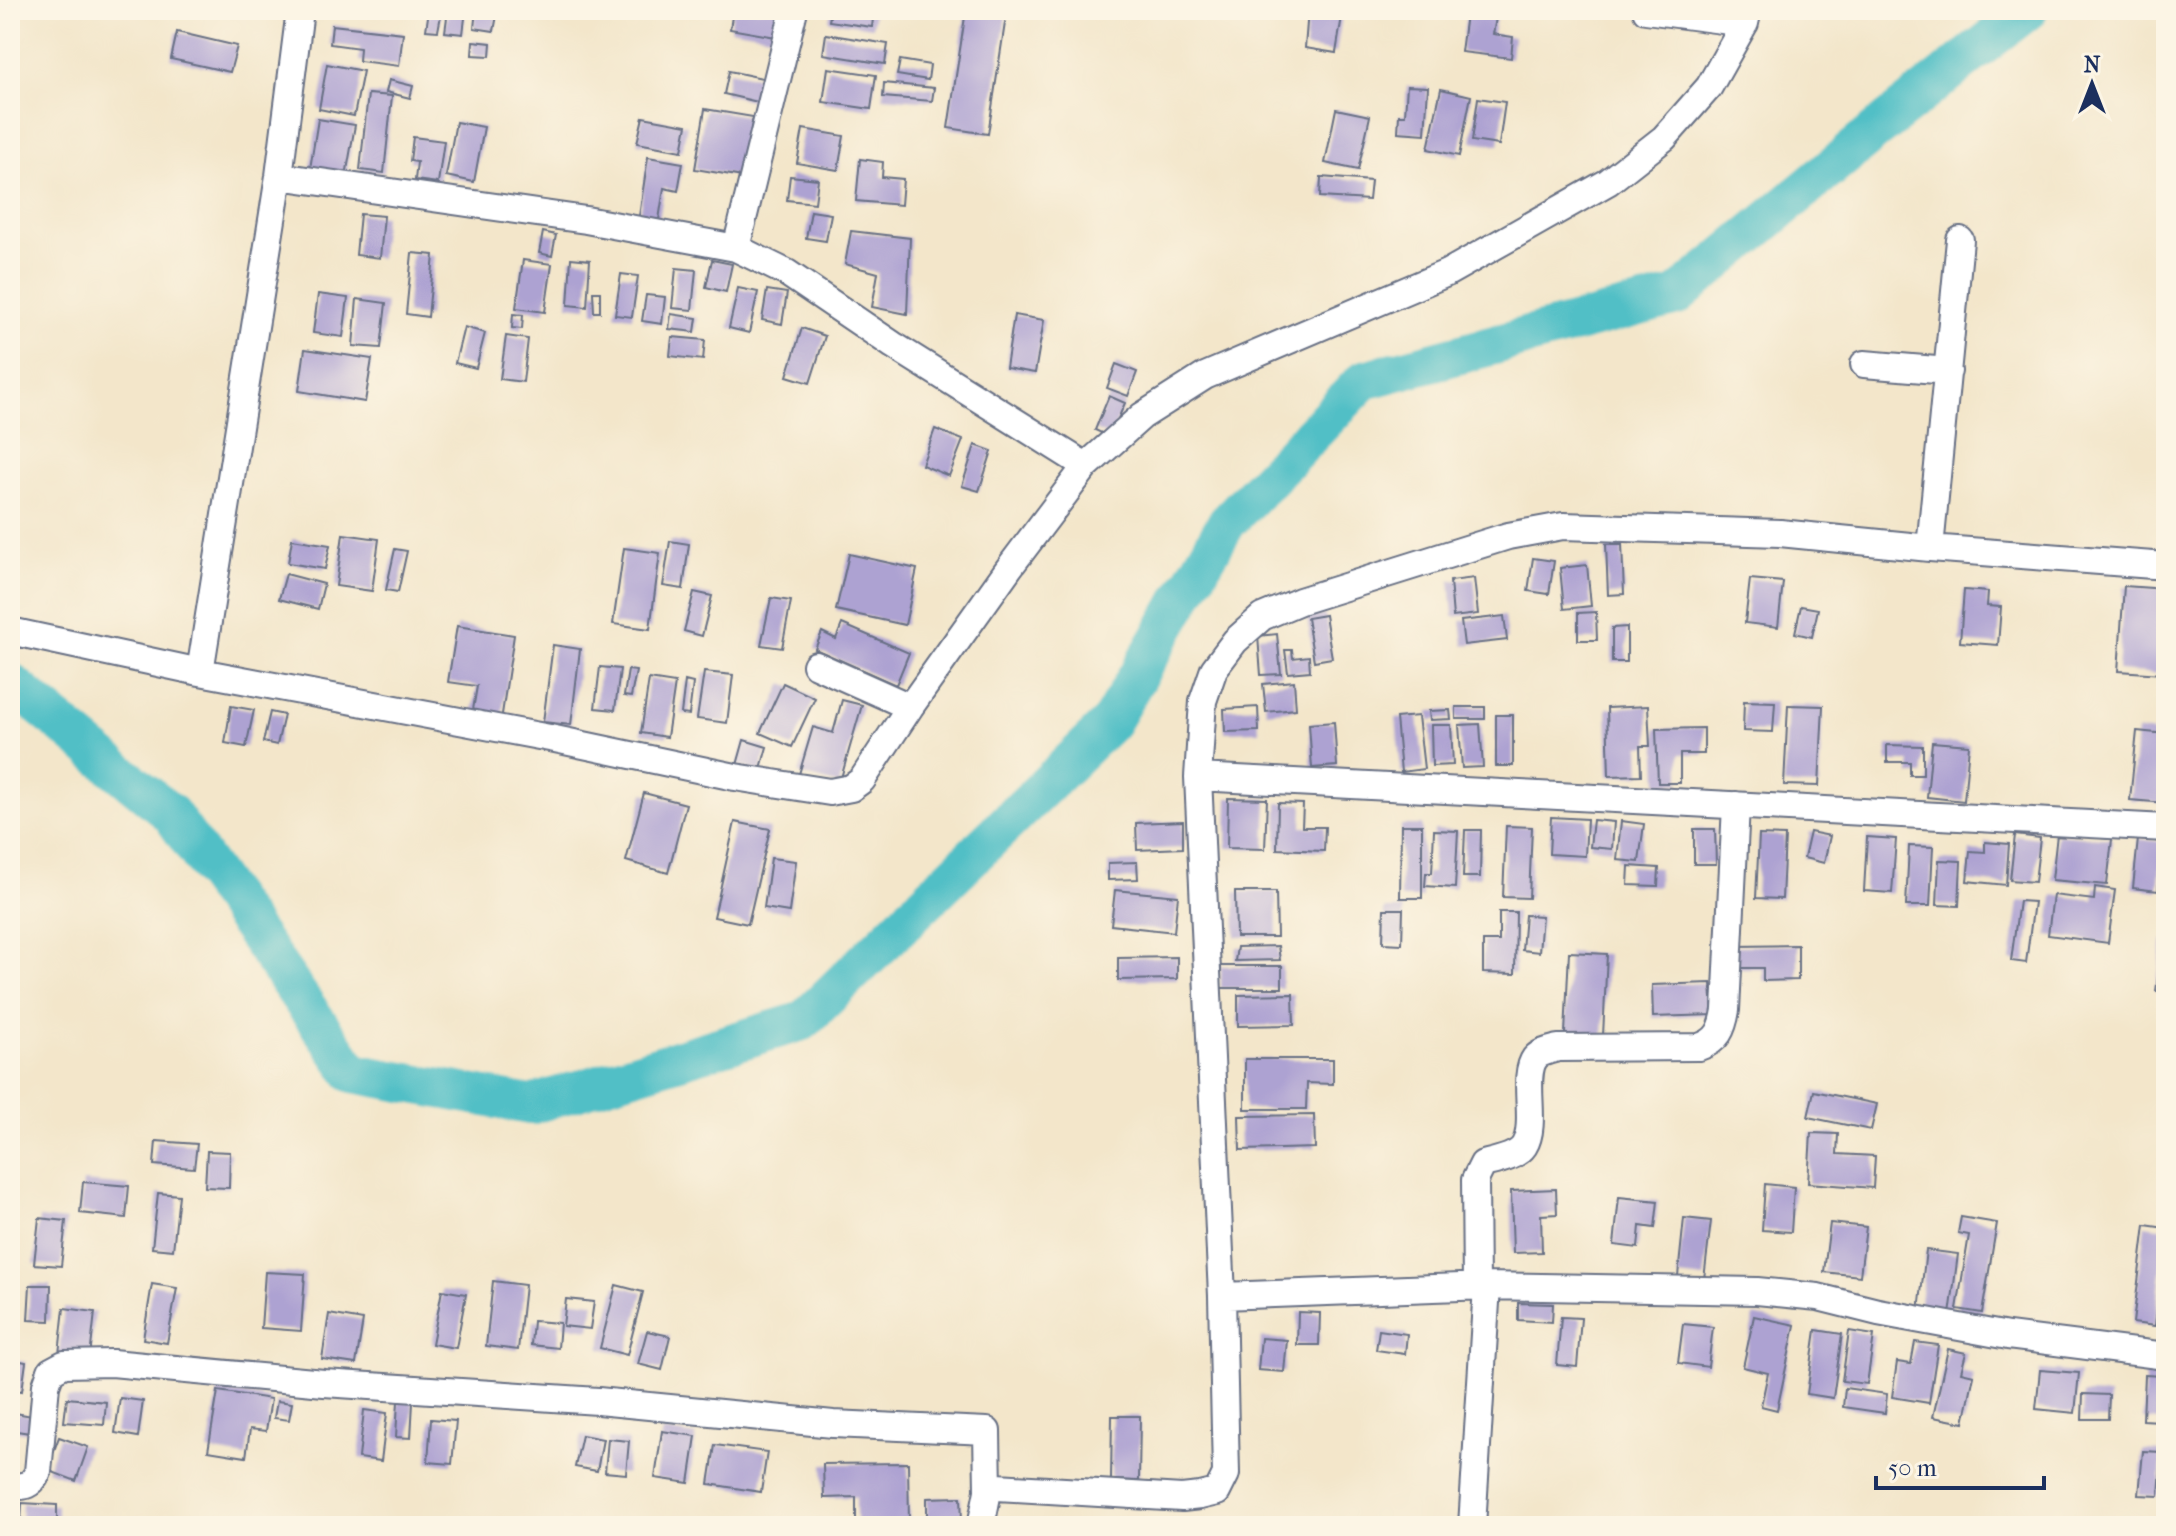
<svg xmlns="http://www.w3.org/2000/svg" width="2176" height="1536" font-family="'IM FELL French Canon',serif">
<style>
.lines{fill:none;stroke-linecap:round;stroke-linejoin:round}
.river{stroke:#51bfc6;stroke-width:40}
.building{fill:#ada2d2}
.street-casing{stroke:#676f84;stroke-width:30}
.street{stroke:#fff;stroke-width:26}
</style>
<rect width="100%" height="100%" fill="#fcf5e5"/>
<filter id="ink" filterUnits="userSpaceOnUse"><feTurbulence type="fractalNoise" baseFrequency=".0125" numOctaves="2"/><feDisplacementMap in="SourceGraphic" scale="16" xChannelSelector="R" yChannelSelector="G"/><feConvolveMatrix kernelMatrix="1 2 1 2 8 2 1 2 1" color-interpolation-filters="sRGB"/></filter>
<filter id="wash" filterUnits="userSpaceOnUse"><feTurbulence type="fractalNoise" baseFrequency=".006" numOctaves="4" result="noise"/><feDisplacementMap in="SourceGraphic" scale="32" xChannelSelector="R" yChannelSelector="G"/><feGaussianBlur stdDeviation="1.8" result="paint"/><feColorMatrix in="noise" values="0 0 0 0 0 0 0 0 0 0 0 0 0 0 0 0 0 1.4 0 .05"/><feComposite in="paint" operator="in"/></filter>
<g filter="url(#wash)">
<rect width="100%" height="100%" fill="#f3e6ca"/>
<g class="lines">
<path class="river" d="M10,682l161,132 182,259 177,32 273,-84 307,-298 117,-201 137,-142 313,-84 203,-169 148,-117"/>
</g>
<g id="blocks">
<path class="building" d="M429,10h13l-4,21 -12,-1z
M448,10h18l-3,24 -18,-2z
M476,10h22l-4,21 -20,-3z
M733,10h54l-5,28 -52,-9z
M831,10h43l-2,17 -43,-6z
M966,10h41l-19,124 -40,-6z
M1308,10h35l-7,43 -31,-5z
M1466,14l30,4 -3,16 20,3 -2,21 -50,-6z
M332,25l71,8 -4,33 -40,-5 1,-13 -30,-4z
M177,32l60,14 -7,26 -59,-13z
M826,34l62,10 -3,20 -62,-10z
M473,41l18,2 -1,13 -18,-1z
M900,60l30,5 -2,15 -31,-5z
M327,64l36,7 -9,45 -35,-7z
M828,68l48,7 -5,34 -48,-7z
M729,71l38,8 -5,24 -38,-9z
M389,80l24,6 -3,12 -24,-6z
M884,83l50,5 -2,13 -49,-4z
M1407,86l21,1 -3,47 -27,-2 1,-17h6z
M1441,89l30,7 -12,60 -31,-7z
M368,94l24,2 -8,77 -24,-3z
M1478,98l27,4 -6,43 -27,-4z
M705,109l48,8 -10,60 -48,-8z
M1336,109l34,7 -12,54 -33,-7z
M643,117l44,8 -5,26 -45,-8z
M318,119l37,6 -10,57 -36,-7z
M456,122l28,5 -10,55 -28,-6z
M803,129l41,7 -6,34 -41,-7z
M413,137l31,4 -6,42 -23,-3 2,-18 -7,-1z
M648,157l35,6 -5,28 -14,-3 -6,38 -20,-3z
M860,159l23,3 -1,15 21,2 -2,26 -45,-4z
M790,176l28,3 -3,24 -28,-3z
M1321,177l50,4 -2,19 -49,-3z
M811,211l20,3 -5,27 -20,-3z
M360,214l24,2 -4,42 -24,-3z
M851,231l59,7 -3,76 -35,-7 6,-34 -33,-9z
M543,232l13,3 -4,21 -13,-3z
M412,253l22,2 -6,62 -22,-3z
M571,258l19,2 -3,47 -19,-2z
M523,260l29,4 -7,48 -29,-4z
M712,260l20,4 -6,28 -20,-5z
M676,268l20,2 -4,40 -20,-2z
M621,274l17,2 -6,41 -17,-2z
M738,288l20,4 -9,41 -20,-5z
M767,290l20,3 -5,31 -20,-4z
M593,292h7v20h-6z
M318,294l30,4 -5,39 -30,-4z
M646,295l19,2 -3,27 -20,-3z
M357,299l29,4 -5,45 -28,-2z
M513,314l10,1 -1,14 -10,-1z
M671,314l26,4 -2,14 -26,-3z
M1014,315l30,5 -9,53 -29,-5z
M464,327l21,6 -9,35 -21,-5z
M802,328l23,8 -15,47 -23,-7z
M506,336l22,3 -5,43 -23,-3z
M672,337l33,3 -2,20 -33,-4z
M305,349l67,10 -7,43 -66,-11z
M1116,364l21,8 -9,24 -21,-8z
M1109,396l16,7 -15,34 -15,-7z
M935,429l28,11 -14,36 -27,-11z
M975,445l17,6 -13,40 -17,-5z
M343,534l36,5 -7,52 -36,-5z
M292,539l38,6 -5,24 -37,-6z
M670,541l19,3 -6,45 -20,-3z
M1606,544h16l2,50 -16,1z
M624,548l36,5 -10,76 -37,-5z
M395,549l12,2 -9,41 -12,-2z
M849,554l68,15 -12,56 -69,-15z
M1533,558l21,3 -5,33 -21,-3z
M1587,565l4,41 -27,3 -4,-41z
M286,574l38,10 -6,25 -39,-10z
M1474,578l4,36 -25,3 -3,-36z
M1750,579l33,3 -5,45 -33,-4z
M2124,586l42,3v35l-4,50 -44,-3z
M1964,590l24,2 -1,14 14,1 -3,38 -38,-3z
M694,592l18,4 -10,40 -18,-5z
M771,598l20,3 -9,47 -21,-3z
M1801,606l17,3 -6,28 -17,-4z
M1596,612l1,28h-19v-27z
M1325,615l7,43 -18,3 -7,-43z
M1504,616l3,24 -43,5 -3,-24z
M842,624l67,29 -13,32 -81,-36 7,-17 14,7z
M457,626l57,9 -13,86 -29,-5 5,-30 -29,-4z
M1627,627v35h-15v-34z
M1277,634l4,40 -20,1 -3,-39z
M553,645l27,4 -9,76 -28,-3z
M1285,650h7l1,8 16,-2 1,15 -22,2z
M600,667l20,2 -5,41 -20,-2z
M628,670l8,1 -5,26 -7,-1z
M704,672l29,3 -6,48 -30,-4z
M649,679l26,4 -8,54 -26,-4z
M685,681l8,2 -4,32 -8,-1z
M1294,681l2,28 -30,3 -3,-28z
M783,683l32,15 -23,49 -32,-14z
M842,700l20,5 -23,80 -40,-11 14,-47 20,6z
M1744,701l31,1 -2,30 -30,-1z
M1788,705l35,1 -4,80 -35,-1z
M231,706l23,4 -8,37 -21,-4z
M1648,706l2,40h-10l1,29 -32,1 -2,-68z
M1258,707l1,24 -34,1 -1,-23z
M1456,707h29v12h-29z
M1450,710l1,9 -21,1 -1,-9z
M270,712l14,3 -7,30 -14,-3z
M1496,715h17v51h-17z
M1418,716l6,53 -23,3 -5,-54z
M1334,722l3,44 -25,2 -3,-44z
M1480,724l3,43 -21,1 -3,-43z
M1431,725h20l2,40 -21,1z
M1704,728v26h-24v29h-22l-2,-54z
M2137,731l29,3v69l-36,-3z
M744,740l23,7 -7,25 -23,-7z
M1932,742l37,3 -5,56 -37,-4z
M1887,745l36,1v29h-13v-13h-23z
M644,793l42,11 -18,69 -42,-12z
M1228,798l39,1 -2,50 -38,-1z
M1278,803l25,1 -1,23h23l-1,24 -47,-2z
M1551,817l36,2 -2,37 -36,-2z
M1593,820l21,2 -2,27 -22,-2z
M1183,821v27l-46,2 -1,-27z
M1621,821l23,3 -5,38 -22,-2z
M735,822l35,7 -22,95 -34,-7z
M1401,825h21v73h-22z
M1506,826l26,1 -3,71 -26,-1z
M1694,829h21l1,35h-22z
M1434,830l24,1 -3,57 -30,-2 1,-13h6z
M1465,830h16l-1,47h-17z
M1810,832l20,4 -6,27 -20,-5z
M2057,834l55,5 -5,46 -55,-5z
M1759,835l26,1 -3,63 -26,-1z
M2015,835l25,3 -5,44 -25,-2z
M1867,837l29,2 -4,54 -28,-2z
M2138,839l25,3 -5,49 -25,-3z
M1985,842l24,2 -3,41 -39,-4 3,-30 15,1z
M1909,846l24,1 -3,59h-24z
M771,858l25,3 -7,51 -25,-4z
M1939,860l22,1 -2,45 -22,-1z
M1137,862l1,17 -30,1v-17z
M1629,866l30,2 -1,18 -30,-1z
M2095,887l20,3 -7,53 -60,-8 5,-40 41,5z
M1115,890l63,6 -4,36 -63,-7z
M1235,892h41l1,45h-41z
M2019,901l15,1 -8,61 -15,-2z
M1384,909h19l-1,35 -19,-1z
M1499,912h17l-1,62 -32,-1v-32h16z
M1525,915l17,1 -3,36 -17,-2z
M2163,940h3v52l-10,-1z
M1798,945v35l-35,1v-13h-27v-22z
M1278,946l2,14 -45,1 2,-14z
M1569,952l38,2 -4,82 -38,-2z
M1177,957v22l-59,1v-22z
M1221,966h61v22h-61z
M1711,983l2,32 -60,2 -1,-32z
M1293,994l1,31 -56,1v-31z
M1245,1059h88v25l-26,-1 -1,26h-61z
M1814,1091l63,13 -6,26 -63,-13z
M1314,1115l1,33 -75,2 -1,-34z
M1811,1133l27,1 -1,20 38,2 -2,32 -65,-5z
M156,1141l41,3 -3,24 -40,-3z
M207,1151l23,1 -1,36 -24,-1z
M83,1182l46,4 -3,32 -46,-5z
M1765,1184l29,3 -3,45 -29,-2z
M1556,1189l1,25 -16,1 1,37 -29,1 -2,-62z
M158,1193l21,2 -6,55 -21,-2z
M1619,1197l39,4 -3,27 -15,-2 -2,22 -24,-3z
M1961,1217l36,6 -15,90 -25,-4 12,-74 -11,-2z
M39,1218l27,3 -5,45 -27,-2z
M1684,1218l27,3 -7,58 -26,-3z
M1830,1223l36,4 -6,49 -36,-4z
M2145,1225l21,3 -11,98 -22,-3z
M1926,1250l32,4 -8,61 -31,-4z
M265,1272l40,2 -4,57 -40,-3z
M493,1281l32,4 -7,65 -32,-4z
M152,1284l25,4 -10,55 -24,-4z
M30,1285h21l-1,36 -22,-1z
M616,1285l27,7 -16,63 -27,-7z
M442,1290l24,4 -10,54 -24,-4z
M566,1299l28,3 -4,27 -27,-3z
M1518,1303l35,1 -1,18 -34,-2z
M64,1308l31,4 -5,45 -31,-3z
M1298,1312l22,1 -1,32h-22z
M329,1314l34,6 -7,44 -34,-5z
M1754,1316l41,9 -18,85 -16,-4 7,-33 -25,-6z
M1561,1317l20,1 -4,49 -20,-2z
M533,1321l27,2 -2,25 -27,-3z
M1683,1324l30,3 -5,40 -30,-4z
M1379,1330l28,4 -2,20 -29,-4z
M1816,1330l26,4 -9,64 -26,-4z
M647,1331l23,5 -8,34 -24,-6z
M1849,1331l25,4 -7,49 -25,-3z
M1261,1338l26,2 -3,32 -26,-2z
M1915,1342l23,3 -9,58 -37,-6 5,-35 14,2z
M1948,1349l18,4 -5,19 13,3 -10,48 -31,-6z
M10,1359l16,3 -4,29 -12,-2z
M2040,1370l39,3 -4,40 -39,-4z
M2145,1375l17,1 -2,45 -17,-1z
M1845,1388l42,6 -2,19 -42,-6z
M218,1391l53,8 -5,32 -16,-2 -4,28 -38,-6z
M2083,1394l26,1 -1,24h-26z
M67,1398l39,4 -2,23 -40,-3z
M120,1398l23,3 -5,36 -23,-4z
M277,1401l15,2 -3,17 -15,-2z
M398,1401l15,1 -2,36 -15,-1z
M364,1410l23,3 -6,48 -22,-3z
M10,1412l22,4 -2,17 -20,-3z
M1112,1416h28l-1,65 -28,-1z
M431,1419l25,2 -4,43 -24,-2z
M662,1431l34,5 -7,47 -34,-5z
M582,1435l21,4 -6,32 -22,-4z
M59,1437l29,10 -12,34 -29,-11z
M608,1439l21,2 -3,33 -21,-2z
M715,1445l52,7 -6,40 -52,-8z
M2143,1451l19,1 -3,44 -20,-1z
M908,1463l1,61 -53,2v-29l-32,1 -1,-34z
M961,1497l1,25h-35v-24z
M22,1503l35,2v19l-36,-2z"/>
</g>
</g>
<g filter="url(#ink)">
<use href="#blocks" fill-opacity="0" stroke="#676f84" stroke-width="2"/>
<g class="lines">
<g class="street-casing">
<path id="street" d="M1646,10l99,13
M279,176l307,44 150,28 51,25 106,72 193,121
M736,248l58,-238
M1864,364l84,7
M1930,548l30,-308
M10,631l190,41 355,67 180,38 95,15 21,-4 11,-8 48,-73 99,-139 77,-102 56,-50 63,-40 242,-103 161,-91 56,-44 45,-51 36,-64 3,-13
M816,665l94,42
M200,672l79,-496 21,-166
M1198,777l5,-76 11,-32 21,-28 27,-24 38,-16 208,-65 55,-10 217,7 150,15 236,18
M2166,828l-968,-51 24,519 265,-10 270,5 61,6 60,15 130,24 158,20
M1476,1286l-1,-106 8,-16c12,-3 34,-7 41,-18 14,-22 -3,-69 11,-88 5,-6 16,-8 23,-10l141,-1c19,-6 24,-18 27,-37l10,-205
M10,1486c15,1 21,0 28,-14l8,-87 5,-14 13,-7 48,-1 212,20 274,18 235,23 154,7 1,60 -7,35
M988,1491l9,-4 185,11 18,-2 17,-4 9,-18 -4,-178
M1472,1526l15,-240"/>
</g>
<use href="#street" class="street"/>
</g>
</g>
<rect width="2176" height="1536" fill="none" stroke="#fcf5e5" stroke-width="40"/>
<g transform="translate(2092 84)" stroke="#fcf5e5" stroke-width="6" paint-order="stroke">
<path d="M0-6L14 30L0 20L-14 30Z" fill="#1b2f5e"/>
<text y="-12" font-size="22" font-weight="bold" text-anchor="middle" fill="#1b2f5e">N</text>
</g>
<path d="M1876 1476v12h168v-12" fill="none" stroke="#1b2f5e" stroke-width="4"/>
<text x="1888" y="1476" font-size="24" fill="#1b2f5e" stroke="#fcf5e5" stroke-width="6" paint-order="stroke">50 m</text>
</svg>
